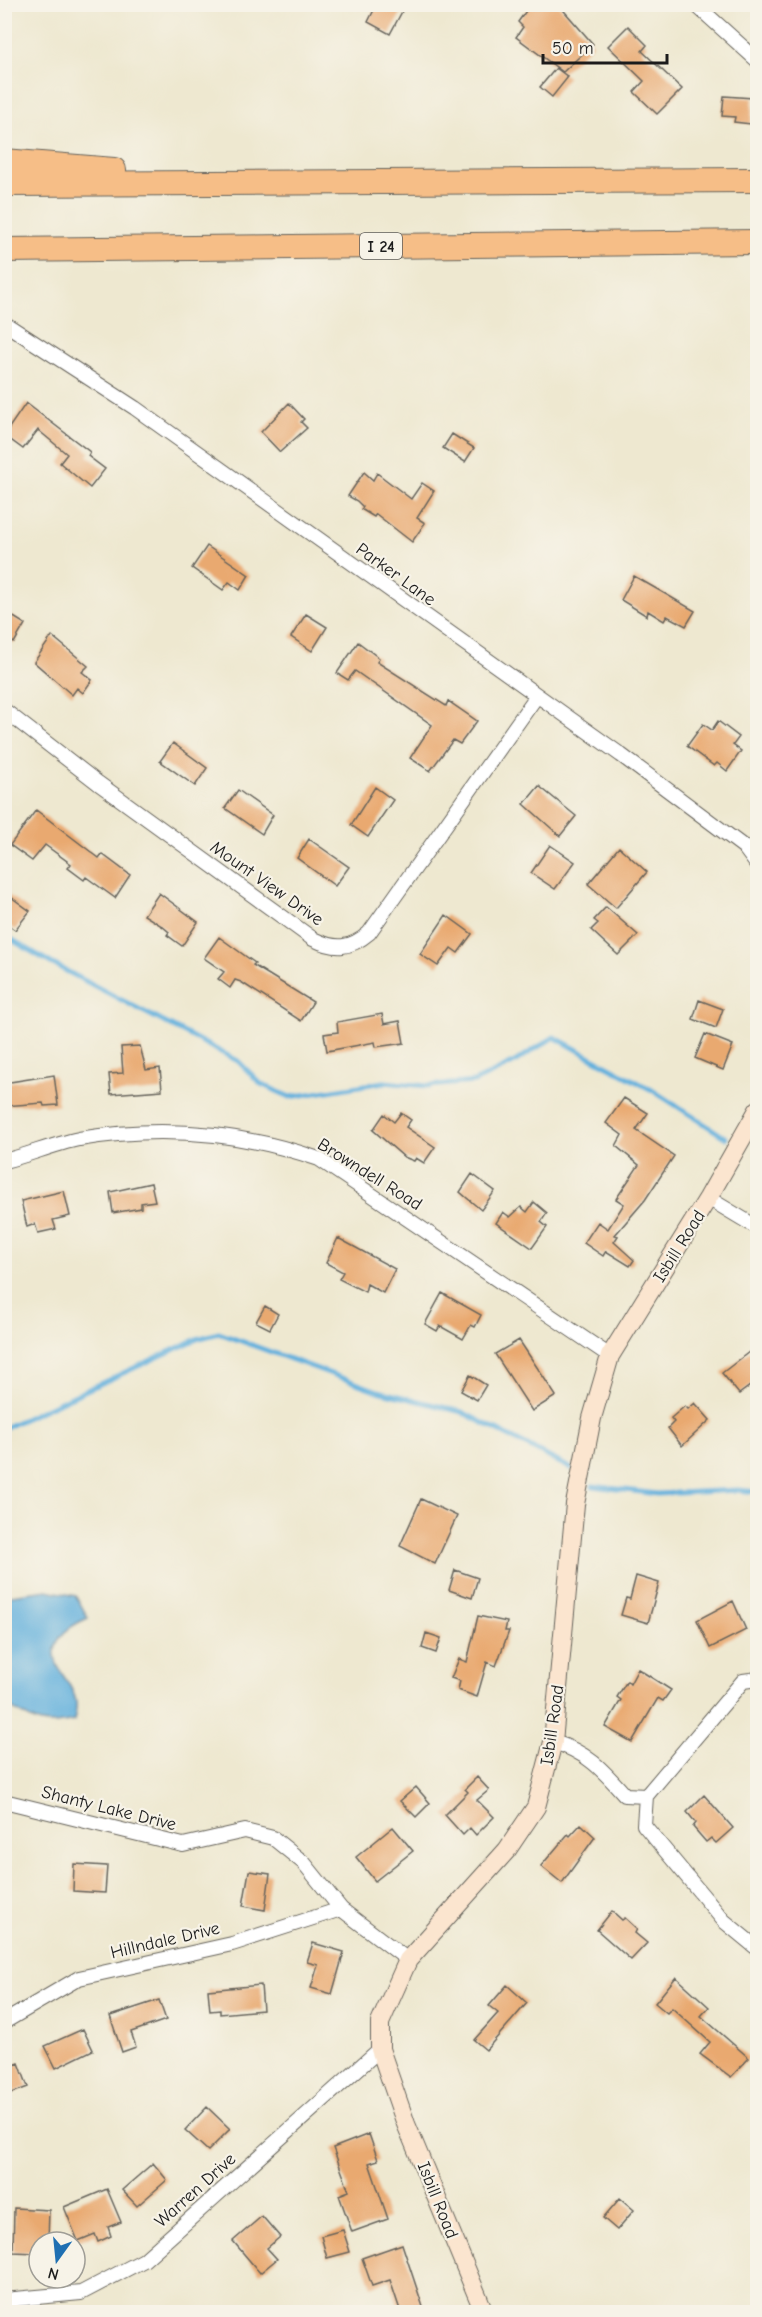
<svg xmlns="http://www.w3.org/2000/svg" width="762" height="2317" font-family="'Comic Neue',sans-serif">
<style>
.water{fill:#64b1dd;stroke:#40667c;stroke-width:1.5}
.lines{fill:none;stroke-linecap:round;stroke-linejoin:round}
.stream{stroke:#64b1dd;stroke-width:5}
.building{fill:#e9a96f}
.street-casing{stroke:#66635b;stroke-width:16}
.secondary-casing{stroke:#66635b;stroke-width:20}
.highway-casing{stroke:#66635b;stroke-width:26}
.street{stroke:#fff;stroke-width:14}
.secondary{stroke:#fbe5cf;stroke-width:18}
.highway{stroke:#f6be87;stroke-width:24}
.labels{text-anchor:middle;stroke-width:4.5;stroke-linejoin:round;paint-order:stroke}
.shield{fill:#f7f3e8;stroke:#5e5c59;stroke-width:1.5}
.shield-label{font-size:16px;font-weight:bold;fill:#1c1c1c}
.street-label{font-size:18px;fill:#1c1c1c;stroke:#f7f3e8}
</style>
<rect width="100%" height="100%" fill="#f7f3e8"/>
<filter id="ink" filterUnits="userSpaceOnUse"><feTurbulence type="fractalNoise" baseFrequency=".0167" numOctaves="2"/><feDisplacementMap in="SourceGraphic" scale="12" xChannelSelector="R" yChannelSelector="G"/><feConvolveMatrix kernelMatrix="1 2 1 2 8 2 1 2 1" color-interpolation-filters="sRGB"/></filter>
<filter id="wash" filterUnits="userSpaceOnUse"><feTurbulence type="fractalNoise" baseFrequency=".008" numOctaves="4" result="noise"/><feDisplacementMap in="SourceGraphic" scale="24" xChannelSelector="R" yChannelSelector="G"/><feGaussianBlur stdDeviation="1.35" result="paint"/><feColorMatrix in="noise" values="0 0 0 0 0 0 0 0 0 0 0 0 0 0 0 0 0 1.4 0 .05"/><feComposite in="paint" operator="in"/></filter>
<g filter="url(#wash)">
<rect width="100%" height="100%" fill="#eee8d0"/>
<path class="water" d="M47,1590l29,6 12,22c-19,8 -40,22 -31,46 5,13 17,23 19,38 1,6 -1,13 -2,19 -34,8 -42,0 -70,-18l1,-107z"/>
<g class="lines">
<path class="stream" d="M4,935l47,28 187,98 23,23 29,13 94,-15 44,4 46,-4 39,-19 41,-26 98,53 74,48
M4,1428l193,-89 22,-6 159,58 84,21 108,56
M593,1486l64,8 81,-4 20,2"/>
</g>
<g id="blocks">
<path class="building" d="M377,4h29l-16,30 -22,-12z
M531,4h27l35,40 -30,28 -47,-35 7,-10 -5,-5z
M628,26l19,19 -5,6 40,38 -25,25 -23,-22 10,-11 -36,-35z
M556,68l12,9 -16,20 -12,-10z
M724,96l29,2 -2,26 -17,-2 1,-5 -13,-1z
M26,403l64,49 -2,4 17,13 -15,19 -30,-25 7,-9 -29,-24 -15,19 -19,-14z
M289,403l15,16 -3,3 6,6 -27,24 -19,-20z
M452,434l22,14 -9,14 -22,-14z
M364,472l9,8 4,-7 34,26 11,-16 12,8 -17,27 8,5 -13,19 -36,-28 -2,3 -13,-8 2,-2 -6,-6 -9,-5z
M207,546l42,29 -9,15 -11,-8 -6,8 -31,-22z
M634,576l61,35 -9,15 -19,-10 -3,5 -16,-10 -1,5 -26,-16z
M4,611l21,13 -11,19 -10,-6z
M306,614l21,13 -15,24 -21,-14z
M52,636l36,30 -6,6 10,8 -9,13 -6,-5 -5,7 -38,-33z
M358,642l21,16 -2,4 69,44 2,-5 29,20 -17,23 -7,-4 -23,31 -20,-13 22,-33 -77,-54 -7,9 -11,-7z
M718,721l21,16 -6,8 8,6 -14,20 -10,-8 -3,3 -27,-20 16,-22 9,6z
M173,743l34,25 -12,18 -35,-25z
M539,786l37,30 -16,20 -36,-32z
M375,787l18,13 -25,37 -17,-12z
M238,790l35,25 -11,19 -37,-26z
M36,810l63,48 3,-4 28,21 -15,23 -29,-21 -2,3 -16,-12 3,-4 -26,-19 -13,16 -22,-16z
M309,839l40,28 -14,19 -38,-28z
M550,845l25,17 -20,27 -24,-16z
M619,847l28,25 -31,36 -28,-24z
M4,892l26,19 -15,19 -11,-8z
M159,893l39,29 -16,24 -15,-11 2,-3 -7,-6 -18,-11z
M606,907l32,28 -20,20 -27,-25 7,-7 -4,-3z
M446,915l26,19 -14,19 -7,-5 -13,18 -18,-12z
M219,937l36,26 -2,2 60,37 -12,19 -60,-39 -6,-2 -5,8 -12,-9 6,-7 -20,-14z
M699,1000l24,9 -7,19 -23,-9z
M382,1014l2,10 16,-3 4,22 -28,4 -1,-5 -48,9 -3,-17 14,-2 -1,-10z
M705,1034l28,11 -10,25 -28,-12z
M140,1046l6,24 14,-2 2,22 -51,4 -2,-20 14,-1 -2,-26z
M54,1075l4,30 -14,1 -1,-3 -39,3v-23z
M624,1098l24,15 -12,17 38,26 -29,44 -30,35 3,1 -4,6 20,18 -4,6 -24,-15 -3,5 -19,-13 14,-21 10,7 16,-25 -8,-5 23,-34 -23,-19 6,-11 -16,-12z
M401,1113l10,7 -5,7 29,20 -11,16 -8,-5 -2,3 -10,-4 -31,-27 11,-16 10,8z
M472,1174l23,17 -14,19 -21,-18z
M151,1183l4,18 -14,2v5l-28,5 -3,-21z
M64,1191l6,25 -17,4 3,9 -18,4 -3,-9 -8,3 -6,-26z
M534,1202l13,11 -6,9 6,5 -15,21 -36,-25 7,-11 7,5 11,-10 6,5z
M338,1238l57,31 -12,24 -16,-9 -2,8 -26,-13 4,-7 -17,-9z
M442,1293l39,22 -6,12 -4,-2 -8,14 -23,-13 -3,5 -12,-7z
M265,1306l13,8 -8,15 -14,-7z
M519,1340l37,56 -24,15 -37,-57z
M758,1345v35l-19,14 -17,-21z
M470,1375l16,10 -9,15 -16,-9z
M695,1403l15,17 -28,26 -14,-18 6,-6 -3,-4 14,-12 3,3z
M421,1499l36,17 -22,48 -35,-18z
M455,1570l23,8 -6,20 -23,-8z
M636,1576l23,7 -11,40 -27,-8 5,-17 4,1z
M733,1601l13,29 -36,18 -13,-28z
M478,1616l29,6 -2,9h4l-13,35 -9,-4 -10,35 -19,-7 2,-9 -9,-3 8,-19 8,3z
M426,1633l15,5 -5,15 -14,-5z
M638,1669l33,21 -8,11 -5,-3 -26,44 -27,-15 16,-27 -4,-3 10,-16 3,3z
M477,1777l12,13 -12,10 17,17 -18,18 -6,-7 -7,7 -18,-20 23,-23 -3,-3z
M416,1787l14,16 -14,14 -16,-16z
M704,1795l29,33 -17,15 -5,-5 -5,4 -13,-15 3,-4 -9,-11z
M581,1824l14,13 -33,46 -21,-17 27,-32 2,2z
M393,1827l20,24 -38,30 -19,-24z
M74,1864l33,2 -2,27 -32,-2z
M249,1871l21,3 -5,36 -22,-4z
M612,1911l10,9 3,-2 12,11 -2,4 12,10 -16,17 -34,-30z
M313,1943l31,9 -12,42 -21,-6 7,-23 -11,-3z
M676,1977l33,30 -8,9 48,42 -18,19 -31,-23 10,-12 -38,-34 -5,5 -12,-10z
M261,1985l2,25 -43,4v-4l-10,1 -2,-21z
M507,1985l20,18 -41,47 -12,-10 24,-27 -9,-7z
M159,2000l7,20 -35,12 5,15 -14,5 -12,-36z
M83,2029l10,21 -37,18 -11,-22z
M19,2063l9,24 -24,9v-27z
M207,2107l23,22 -22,22 -23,-21z
M369,2134l9,26 -9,3 19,56 -36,13 -13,-37 10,-4 -16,-43z
M153,2163l14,17 -30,26 -15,-16z
M107,2189l14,33 -13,5 3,9 -13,6 -3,-8 -17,7 -14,-34z
M620,2198l14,12 -17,20 -14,-12z
M14,2208l35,2 -1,32h-9l-2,11 -24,-1z
M262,2216l18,21 -13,11 10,11 -17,14 -27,-32z
M343,2230l7,22 -23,6 -6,-22z
M402,2244l23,69h-24l-11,-33 -18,6 -10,-28z"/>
</g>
</g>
<g filter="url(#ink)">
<use href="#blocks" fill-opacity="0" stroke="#66635b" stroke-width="1.5"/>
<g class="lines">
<g class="street-casing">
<path id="street" d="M695,4l63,57
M4,323l131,85 486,347 123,92 14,19
M4,710l94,73 215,156c23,11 37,10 56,-6l167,-236
M4,1161c25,-6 50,-17 75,-22 82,-14 162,-7 240,20l291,197
M708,1198l50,30
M758,1679l-15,2 -97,115 -2,29 80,96 34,28
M553,1742c33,9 50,28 72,53l21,1
M4,1801l179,44 62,-14 28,7 31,25 37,46 67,51
M4,2022l75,-44 153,-34 109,-35
M4,2300l77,-7 63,-33 236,-211"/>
</g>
<g class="secondary-casing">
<path id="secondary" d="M484,2312l-78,-188 -26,-75v-26l28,-63 99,-110 29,-43 17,-65 22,-238 17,-86 18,-62 98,-158 50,-88"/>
</g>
<g class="highway-casing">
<path id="highway" d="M4,161l110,9
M4,184l754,-4
M4,250l754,-8"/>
</g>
<use href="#street" class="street"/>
<use href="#secondary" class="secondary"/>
<use href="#highway" class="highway"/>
</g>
</g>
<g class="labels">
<rect class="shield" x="360" y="233" width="42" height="26" rx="4.5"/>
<g class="shield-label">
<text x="381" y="252">I 24</text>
</g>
<g class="street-label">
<text transform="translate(396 574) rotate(36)" y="6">Parker Lane</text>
<text transform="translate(267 883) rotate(35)" y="6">Mount View Drive</text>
<text transform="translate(370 1174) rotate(32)" y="6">Browndell Road</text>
<text transform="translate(679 1246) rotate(-58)" y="6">Isbill Road</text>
<text transform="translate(552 1725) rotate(-82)" y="6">Isbill Road</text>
<text transform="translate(109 1808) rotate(14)" y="6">Shanty Lake Drive</text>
<text transform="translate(165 1940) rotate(-13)" y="6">Hillndale Drive</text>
<text transform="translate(195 2190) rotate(-42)" y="6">Warren Drive</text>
<text transform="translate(438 2200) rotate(68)" y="6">Isbill Road</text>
</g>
</g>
<rect width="762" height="2317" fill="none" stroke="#f7f3e8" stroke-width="24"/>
<g transform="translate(57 2260) rotate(195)"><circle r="28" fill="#f7f3e8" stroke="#9f9d96" stroke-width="1.5"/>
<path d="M0-4.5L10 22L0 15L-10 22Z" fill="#1f6fb2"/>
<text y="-9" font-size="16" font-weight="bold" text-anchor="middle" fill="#1c1c1c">N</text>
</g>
<path d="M543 54v9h124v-9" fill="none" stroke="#1c1c1c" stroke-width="3"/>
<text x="552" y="54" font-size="18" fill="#1c1c1c" stroke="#f7f3e8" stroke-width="4.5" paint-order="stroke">50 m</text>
</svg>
